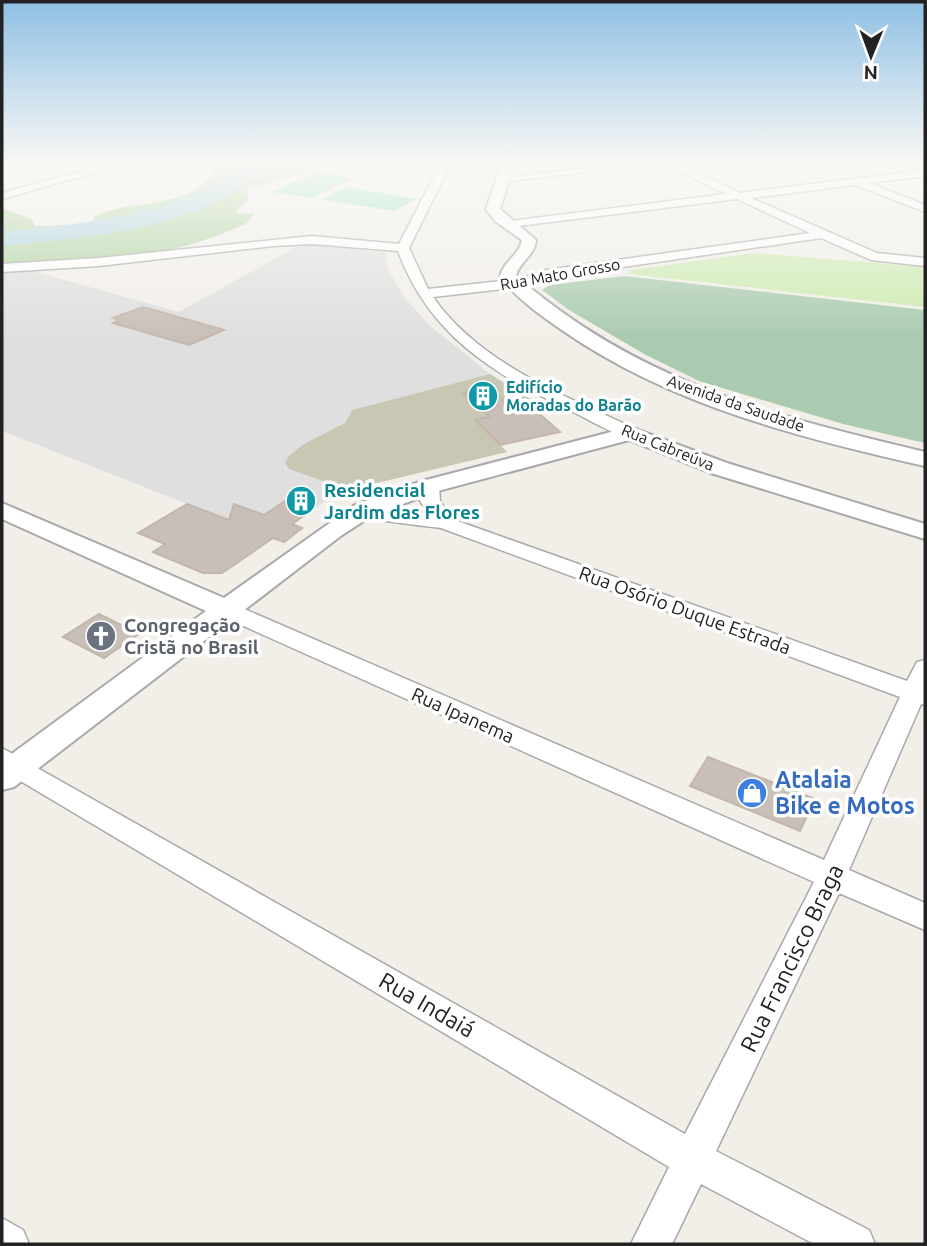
<svg xmlns="http://www.w3.org/2000/svg" width="927" height="1246" font-family="Ubuntu,sans-serif">
<style>
.residential{fill:#e0dfdf}
.construction{fill:#c7c7b4}
.grass{fill:#cdebb0}
.forest{fill:#add19e}
.cemetery{fill:#aacbaf}
.pitch{fill:#88e0be}
.lines{fill:none;stroke-linecap:round;stroke-linejoin:round}
.river{fill:#aad3df;fill-rule:evenodd}
.building{fill:#c7bfb8;stroke:#c4b6ab;stroke-width:2}
.minor-casing{stroke:#a9a9a9;stroke-width:3}
.tertiary-casing{stroke:#a9a9a9;stroke-width:4}
.minor{fill:#fff;fill-rule:evenodd}
.tertiary{fill:#fff;fill-rule:evenodd}
.labels{text-anchor:middle;stroke-width:7;stroke-linejoin:round;paint-order:stroke}
.far-street-label{font-size:16px;fill:#222;stroke:#fff}
.far-culture-label{font-size:16px;font-weight:bold;fill:#0d838f;stroke:#fff;text-anchor:start}
.culture-label{font-size:19px;font-weight:bold;fill:#0d838f;stroke:#fff;text-anchor:start}
.street-label{font-size:19px;fill:#222;stroke:#fff}
.worship-label{font-size:19px;font-weight:bold;fill:#5b616d;stroke:#fff;text-anchor:start}
.near-shop-label{font-size:23px;font-weight:bold;fill:#366cbe;stroke:#fff;text-anchor:start}
.near-street-label{font-size:23px;fill:#222;stroke:#fff}
</style>
<rect width="100%" height="100%" fill="#f2efe9"/>
<path class="residential" d="M305,242l81,11 2,16 16,28 25,28 61,49 -138,36 -7,13 -56,33 1,13 53,19 -50,36 9,4 -18,14 -282,-111v-159l23,-3 154,43z"/>
<path class="construction" d="M490,374l51,32 -65,14 31,32 -147,35 -17,1 -54,-19 -4,-6 4,-7 15,-12 41,-21 7,-13z"/>
<path class="grass" d="M754,253l171,14v40l-297,-33 3,-4z"/>
<path class="forest" d="M217,163h80l24,5 -74,21 1,13 -12,8 3,4 15,-1 -7,10c-76,37 -162,41 -245,42v-57l29,11 4,7 54,-1 4,-1 1,-7c37,-19 92,-7 119,-43l-3,-6z"/>
<path class="cemetery" d="M624,276l301,34v133l-82,-19 -144,-43 -53,-26 -77,-45 -27,-20 8,-5z"/>
<path class="pitch" d="M316,172l37,6 -41,20 -41,-6z
M346,187l70,12 -22,12 -72,-12z"/>
<g class="lines">
<path class="river" d="M243,163h22c-50,67 -187,75 -263,83v-14c84,-10 172,-13 241,-69z"/>
</g>
<path class="building" d="M143,307l81,23 -35,15 -76,-22 7,-3 -7,-2z
M489,388l28,24 16,-4 27,24 -60,13 -25,-25 15,-3 -27,-24z
M285,501l26,10 -19,13 10,4 -18,14 -11,-4 -51,35h-19l-50,-21 12,-8 -27,-11 49,-29 42,16 5,-16 30,11z
M99,614l40,20 -35,24 -41,-21z
M708,757l107,42 -15,32 -110,-45z"/>
<g class="lines">
<g class="minor-casing">
<path id="minor" d="M111,163h17l-126,36v-6z
M441,163h10l-42,85 19,41 91,-10 27,-9 264,-37 -73,-34 -227,28 -6,-3 6,-3 216,-27 -64,-31h14l64,30 185,-23v6l-56,7 56,22v7l-69,-27 -105,13 126,55 48,5v8l-54,-6 -50,-22 -273,40 -27,9 -88,10c47,67 132,99 203,132l3,4 -9,5c-20,-5 -40,-18 -59,-27 -78,-37 -142,-76 -173,-160l-86,-7 -39,2 -174,20 -97,6v-8l97,-6 213,-22 87,8z
M626,163h36l-161,19 -5,-3z
M430,480l9,6 1,15 12,18 455,162 10,-19 8,-2v45l-4,-1 -72,166 76,33v27l-86,-37 -123,258 153,79 6,14h-61l-113,-60 -29,60h-41l38,-77 -667,-397v-22l683,386 129,-252 -595,-267 -3,-5 11,-7 8,2 589,255 76,-163 -459,-169c-15,-2 -88,-10 -92,-15 12,-14 63,-2 80,1l-9,-13 1,-15z
M2,1218l21,12 6,14h-27z"/>
</g>
<g class="tertiary-casing">
<path id="tertiary" d="M502,163h12l-14,46 36,31c-1,16 -17,21 -20,36 124,107 254,139 409,176v14c-124,-28 -254,-61 -360,-134 -22,-15 -48,-33 -65,-55 3,-16 20,-22 22,-37l-27,-19 -9,-12z
M630,427l97,36 198,61v15l-214,-66 -82,-33 -191,51 -65,24 -31,20 -328,252 -12,3v-29l204,-150 -204,-92v-16l222,95 131,-93 67,-24z"/>
</g>
<use href="#minor" class="minor"/>
<use href="#tertiary" class="tertiary"/>
</g>
<linearGradient id="sky" x2="0" y2="1"><stop stop-color="#8fc0e4"/><stop offset="0.48" stop-color="#f9f8f5"/><stop offset="1" stop-color="#f9f8f5" stop-opacity="0"/></linearGradient>
<rect width="927" height="338" fill="url(#sky)"/>
<defs>
<g id="building-disc" transform="scale(1.575)"><circle r="9.5" fill="#0f9aa8" stroke="#fff"/><path d="M-4-6H4V6H1V3H-1V6H-4ZM-2.5-4.3h1.7v1.8h-1.7ZM.8-4.3h1.7v1.8H.8ZM-2.5-1h1.7V.8h-1.7ZM.8-1h1.7V.8H.8Z" fill="#fff"/></g>
<g id="church-disc" transform="scale(1.575)"><circle r="9.5" fill="#6b7280" stroke="#fff"/><path d="M-1.2-6h2.4v3.5h3.3v2.4h-3.3V6h-2.4V-.1h-3.3v-2.4h3.3Z" fill="#fff"/></g>
<g id="shop-disc" transform="scale(1.575)"><circle r="9.5" fill="#3f7fe0" stroke="#fff"/><path d="M-5-2.5h2.3a2.7 3.5 0 0 1 5.4 0H5L5.5 6h-11ZM-1.5-2.5h3a1.5 2.3 0 0 0-3 0Z" fill="#fff"/></g>
</defs>
<g fill-rule="evenodd">
<use href="#building-disc" x="483" y="396"/>
<use href="#building-disc" x="301" y="501"/>
<use href="#church-disc" x="101" y="636"/>
<use href="#shop-disc" x="752" y="793"/>
</g>
<g class="labels">
<g class="far-street-label">
<text transform="translate(560 274) rotate(-10)" y="6">Rua Mato Grosso</text>
<text transform="translate(736 403) rotate(19)" y="6">Avenida da Saudade</text>
<text transform="translate(668 447) rotate(22)" y="6">Rua Cabreúva</text>
</g>
<g class="far-culture-label">
<text x="506" y="393">Edifício<tspan x="506" dy="18">Moradas do Barão</tspan></text>
</g>
<g class="culture-label">
<text x="324" y="497">Residencial<tspan x="324" dy="22">Jardim das Flores</tspan></text>
</g>
<g class="street-label">
<text transform="translate(685 610) rotate(20)" y="7">Rua Osório Duque Estrada</text>
<text transform="translate(463 715) rotate(24)" y="7">Rua Ipanema</text>
</g>
<g class="worship-label">
<text x="124" y="632">Congregação<tspan x="124" dy="22">Cristã no Brasil</tspan></text>
</g>
<g class="near-shop-label">
<text x="775" y="788">Atalaia<tspan x="775" dy="26">Bike e Motos</tspan></text>
</g>
<g class="near-street-label">
<text transform="translate(792 958) rotate(-64)" y="8">Rua Francisco Braga</text>
<text transform="translate(427 1005) rotate(30)" y="8">Rua Indaiá</text>
</g>
</g>
<rect width="927" height="1246" fill="none" stroke="#222222" stroke-width="7"/>
<g transform="translate(871 56) rotate(181)" stroke="#ffffff" stroke-width="5" paint-order="stroke">
<path d="M0-5L12 26L0 18L-12 26Z" fill="#222222"/>
<text y="-10" font-size="19" font-weight="bold" text-anchor="middle" fill="#222222">N</text>
</g>
</svg>
